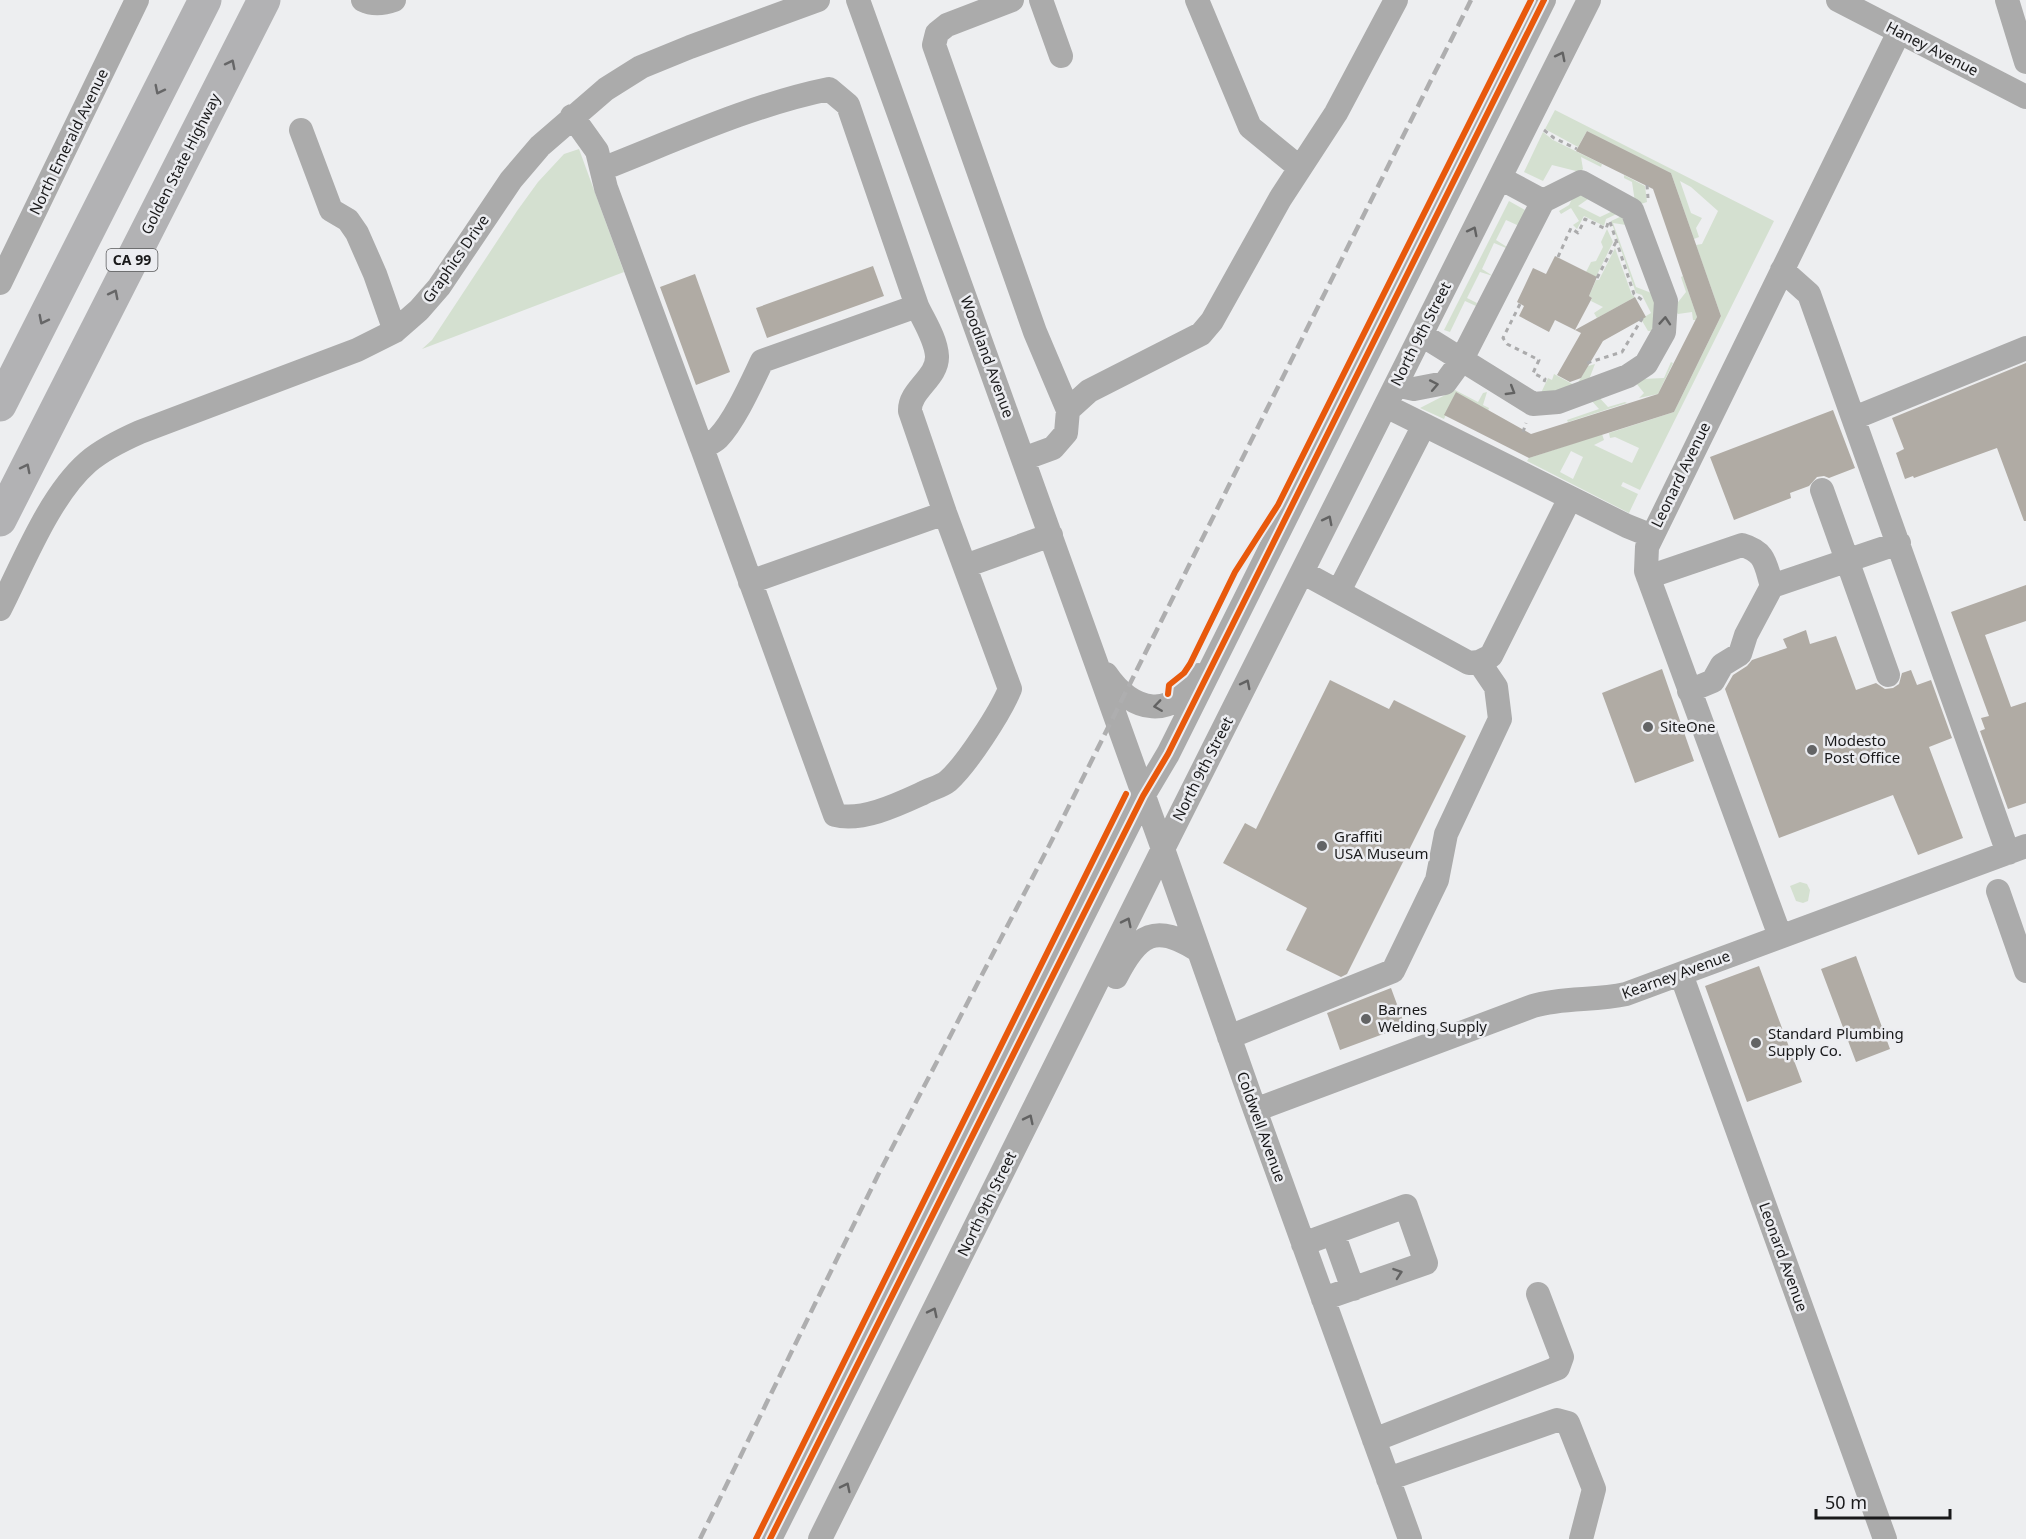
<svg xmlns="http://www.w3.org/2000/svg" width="2026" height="1539" font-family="'Noto Sans',sans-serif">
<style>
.green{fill:#d4e0d0;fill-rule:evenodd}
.building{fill:#b0aba4}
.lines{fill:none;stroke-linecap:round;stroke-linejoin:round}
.path{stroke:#ababac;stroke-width:3;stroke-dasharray:4.5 4.5;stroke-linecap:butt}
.minor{stroke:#ababab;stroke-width:24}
.highway{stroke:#b2b2b4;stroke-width:33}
.rail{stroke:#aeaeaf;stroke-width:4.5;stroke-dasharray:12 6;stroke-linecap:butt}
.cycleway-casing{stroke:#ecedf1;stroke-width:10}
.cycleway{stroke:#e8590c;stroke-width:6}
.oneway{stroke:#626262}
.oneway2{stroke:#666667}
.poi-dot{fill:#636465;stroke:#ecedf1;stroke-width:2}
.labels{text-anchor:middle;stroke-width:5;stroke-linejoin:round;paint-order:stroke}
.shield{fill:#ecedf1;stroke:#58595a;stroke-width:1.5}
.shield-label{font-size:14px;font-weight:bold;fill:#19191a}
.street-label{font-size:15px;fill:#19191a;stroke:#ecedf1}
.poi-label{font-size:15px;fill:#19191a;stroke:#ecedf1;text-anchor:start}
</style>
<rect width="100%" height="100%" fill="#edeef0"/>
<path class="green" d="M1555,110l219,111 -134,269 -17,-8 -2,4 17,8 -9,19 -102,-52 2,-3 73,-24 2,6 -10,5 38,18 7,-15 -24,-11 -5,1 -1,-5 65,-21 47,-96 -25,-71 6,-1 16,-33 -27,-24 -11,-6 11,32 11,5 -6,10 3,9 -5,2 -23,-66 -84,-42 -9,16 -33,-18zM1571,451l12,6 -10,22 -13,-7z
M1543,132l10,8 49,24 -1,3 -20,-10 2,12 -3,3 -28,-7 -9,16 -19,-9z
M579,149l45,123 -202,77 10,-9 85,-129 21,-29 26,-28z
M1624,175l21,11 2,16 -9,3 -3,-3 -3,-20 -8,-4z
M1576,191l12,8 -10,7 22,11 17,-8 4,3 -15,7 -2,7 -20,-10 -7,13 -4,-4 6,-4 -8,-13 -10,6 -2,-3 10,-6z
M1509,201l16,9 -6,14 -2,1 -11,-5 -10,20 11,7 -1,1 -12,-5 -12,26 11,7 -13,-4 -13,26 10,5 -1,3 -11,-5 -15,31 -6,-2z
M1622,216l4,9 -13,-2 23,64 18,7 1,30 -4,7h-3l-7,-12 10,-6 -9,-18 -6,-2 -25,-72z
M1607,229l6,13 -17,35 -10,-5 5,-10 5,-1 7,-14 -2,-5z
M1615,248l17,47 3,2 -38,21 -3,-5 9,-6 -12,-6 1,-3 -3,-2 7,-16h3z
M1683,276l14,41 -1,3h-3l-1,-8 -14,2 -2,-2 -1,-6 11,-14 -5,-15z
M1671,362l2,1 -15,31 -19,4 5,-5 -8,-10 6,-4 22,-1z
M1595,364l-7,18 -34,13 -4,-1 -10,1 8,-17 4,2 2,-6 22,12 12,-20z
M1455,390l23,12 5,-9 4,-1 -4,13 6,3 -1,3 -32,-18 -12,26 -24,-11z
M1597,395l11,12 17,-5 2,1 -59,19 -1,-2 32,-11 -9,-10z
M1800,882l7,2 3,6 -2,11 -5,2 -7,-2 -6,-15z"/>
<path class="building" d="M1587,131l84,42 50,143 -47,96 -145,46 -85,-43 12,-23 75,42 127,-40 39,-77 -44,-128 -77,-38z
M1555,256l42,21 -8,19 3,2 -17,32 60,-33 11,20 -43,24 -22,37 -11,4 -13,-7 24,-42 -26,-13 -6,12 -30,-16 5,-10 -7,-4 16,-34 13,6z
M873,266l11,30 -117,42 -11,-30z
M695,274l35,98 -34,13 -36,-98z
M2026,363v158h-2l-27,-73 -83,30 -1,-2 -8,3 -9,-26 8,-4 -12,-31z
M1833,410l22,58 -26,10 -5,-2 -7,1 -8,9 -19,7 1,5 -57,22 -24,-63z
M2026,585v36l-41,14 26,72 15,-5v101l-18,6 -28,-78 5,-2 -4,-11 8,-2 -38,-104z
M1806,630l4,14 26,-8 20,54 20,-7 9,6 8,-1 6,-4 3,-11 9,-3 6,15 14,-5 21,58 -23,9 34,91 -45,17 -25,-60 -114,43 -54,-149 8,-14 14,-9 5,-6 35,-12 -4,-9z
M1662,669l32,92 -59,22 -33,-90z
M1330,680l59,29 5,-9 72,36 -119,238 -6,3 -55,-27 21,-42 -84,-45 22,-40 11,6z
M1856,956l34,93 -34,13 -35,-93z
M1759,966l43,116 -55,20 -42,-116z
M1391,988l14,38 -65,24 -13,-37z"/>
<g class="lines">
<path class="path" d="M1544,130l10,8 23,11
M1647,185l1,13
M1610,222l24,72 8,6
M1558,257l13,-29 7,5 7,-14 21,10 3,-9
M1597,278l19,-36
M1520,304l-17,34 4,6 32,16 -6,13 12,6 -1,3
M1587,363l35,-11 21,-35
M1523,432l3,-9"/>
<path class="minor" d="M363,0c10,5 20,4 31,0
M858,0l305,849 92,261 155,429
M1012,0l-65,25 -10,8 -3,12 101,287 33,78 21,-19 112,-57 11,-13 68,-122 56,-86 60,-113
M1041,0l20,56
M1197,0l53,127 50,41
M1838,0l188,97
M2007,0l19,62
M572,116l25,35 9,37 96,260c5,-3 12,-6 16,-10 17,-18 33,-54 44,-77l155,-55 -69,-201 -19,-16c-78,16 -153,51 -227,80
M301,130l30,80 17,10 9,13 18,41 20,57
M1782,270l27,24 199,559
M0,283l137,-283
M1422,335l111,69 25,-2 70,-26 18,-12 18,-32 2,-31 -34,-91 -51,-28 -38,19
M1396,385l18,4 31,-6 16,-22 82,-160 -43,-23
M1386,406l241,120 25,10
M1854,418l172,-70
M702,448l133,367c27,7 64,-11 88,-22 8,-4 19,-7 25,-12 19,-17 52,-68 62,-92l-65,-176 -35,-102c-1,-21 28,-33 27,-55 -1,-17 -13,-35 -20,-50
M1023,459l30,-11 13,-15 2,-23
M1822,490l66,185
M965,566l86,-31
M1302,572l167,91 10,-1 12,-6 79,-158
M1648,577l94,-32c24,7 23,19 30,41
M750,582l195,-69
M1339,591l85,-166
M0,609c23,-45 49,-113 88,-147 15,-13 34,-22 52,-30l217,-82 38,-19 24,-21 20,-23 72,-107 29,-34 66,-57 35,-22 49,-20 128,-47
M1106,674c26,39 67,47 92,1
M1689,691l24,-10 9,-16 18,-11 6,-19 26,-49 127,-43
M1998,891l28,80
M1780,936l-134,-365 1,-24 252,-515
M1681,974l204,565
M1116,977c22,-43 39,-55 83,-26
M1229,1037l164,-66 44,-91 9,-46 54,-115 -4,-32 -17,-25
M1255,1110l278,-104c30,-9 62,-5 93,-12l400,-148
M1333,1233l20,56
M1303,1244l103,-38 20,57 -103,36
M1374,1440l184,-72 4,-11 -24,-63
M1388,1479l169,-59 11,3 26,66 -13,50
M770,1539l373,-743 25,-42 376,-754
M820,1539l343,-690 426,-849"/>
<path class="highway" d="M0,405l205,-405
M0,520l264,-520"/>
<path class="rail" d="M700,1539l178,-364 174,-335 419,-840"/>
<g class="cycleway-casing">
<path id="cycleway" d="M1168,694l1,-9 15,-12 6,-9 45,-92 43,-67 253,-505
M756,1539l370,-745
M770,1539l373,-743 25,-42 376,-754"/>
</g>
<use href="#cycleway" class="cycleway"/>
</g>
<defs><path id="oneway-chevron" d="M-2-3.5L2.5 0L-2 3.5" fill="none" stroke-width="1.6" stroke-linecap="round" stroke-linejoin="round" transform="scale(1.5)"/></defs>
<g class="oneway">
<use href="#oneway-chevron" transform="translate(1561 56) rotate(-63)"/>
<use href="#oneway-chevron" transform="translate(1473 231) rotate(-63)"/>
<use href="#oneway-chevron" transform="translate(1665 321) rotate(-86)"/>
<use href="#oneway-chevron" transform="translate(1434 385) rotate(-11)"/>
<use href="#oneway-chevron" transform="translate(1511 391) rotate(31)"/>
<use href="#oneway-chevron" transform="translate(1328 520) rotate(-63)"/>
<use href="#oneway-chevron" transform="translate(1246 684) rotate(-63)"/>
<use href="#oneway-chevron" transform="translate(1158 706) rotate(172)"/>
<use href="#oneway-chevron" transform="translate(1127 922) rotate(-64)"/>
<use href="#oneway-chevron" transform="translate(1029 1119) rotate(-64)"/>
<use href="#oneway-chevron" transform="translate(1398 1273) rotate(-19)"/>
<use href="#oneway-chevron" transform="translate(933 1312) rotate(-64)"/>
<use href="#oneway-chevron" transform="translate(846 1487) rotate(-64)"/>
</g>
<g class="oneway2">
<use href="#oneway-chevron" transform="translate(231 64) rotate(-63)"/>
<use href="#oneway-chevron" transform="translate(159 90) rotate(117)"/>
<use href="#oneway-chevron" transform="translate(114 294) rotate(-63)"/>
<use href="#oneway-chevron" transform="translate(43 320) rotate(117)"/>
<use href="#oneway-chevron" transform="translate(26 468) rotate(-63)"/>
</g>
<g class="poi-dot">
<circle cx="1648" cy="727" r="6"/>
<circle cx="1812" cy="750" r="6"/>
<circle cx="1322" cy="846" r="6"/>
<circle cx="1366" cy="1019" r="6"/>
<circle cx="1756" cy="1043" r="6"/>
</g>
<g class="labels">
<rect class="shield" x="106.5" y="249" width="51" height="22" rx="4.5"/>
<g class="shield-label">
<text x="132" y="265">CA 99</text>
</g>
<g class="street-label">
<text transform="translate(1932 49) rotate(27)" y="5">Haney Avenue</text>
<text transform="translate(69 142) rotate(-64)" y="5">North Emerald Avenue</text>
<text transform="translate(181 164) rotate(-63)" y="5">Golden State Highway</text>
<text transform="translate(456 259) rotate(-55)" y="5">Graphics Drive</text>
<text transform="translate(1421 334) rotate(-63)" y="5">North 9th Street</text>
<text transform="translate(987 357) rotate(70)" y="5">Woodland Avenue</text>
<text transform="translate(1681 475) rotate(-64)" y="5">Leonard Avenue</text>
<text transform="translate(1203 769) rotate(-63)" y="5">North 9th Street</text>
<text transform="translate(1676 975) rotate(-20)" y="5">Kearney Avenue</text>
<text transform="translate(1261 1127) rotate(70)" y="5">Coldwell Avenue</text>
<text transform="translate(987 1204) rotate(-64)" y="5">North 9th Street</text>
<text transform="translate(1783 1257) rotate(70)" y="5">Leonard Avenue</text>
</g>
<g class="poi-label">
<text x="1660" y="732">SiteOne</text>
<text x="1824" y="746">Modesto<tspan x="1824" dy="17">Post Office</tspan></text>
<text x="1334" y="842">Graffiti<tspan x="1334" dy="17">USA Museum</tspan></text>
<text x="1378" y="1015">Barnes<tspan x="1378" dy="17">Welding Supply</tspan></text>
<text x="1768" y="1039">Standard Plumbing<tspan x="1768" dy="17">Supply Co.</tspan></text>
</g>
</g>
<path d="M1816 1509v9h134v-9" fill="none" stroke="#19191a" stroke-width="3"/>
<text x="1825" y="1509" font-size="18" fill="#19191a" stroke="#ecedf1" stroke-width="4.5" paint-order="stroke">50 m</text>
</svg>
